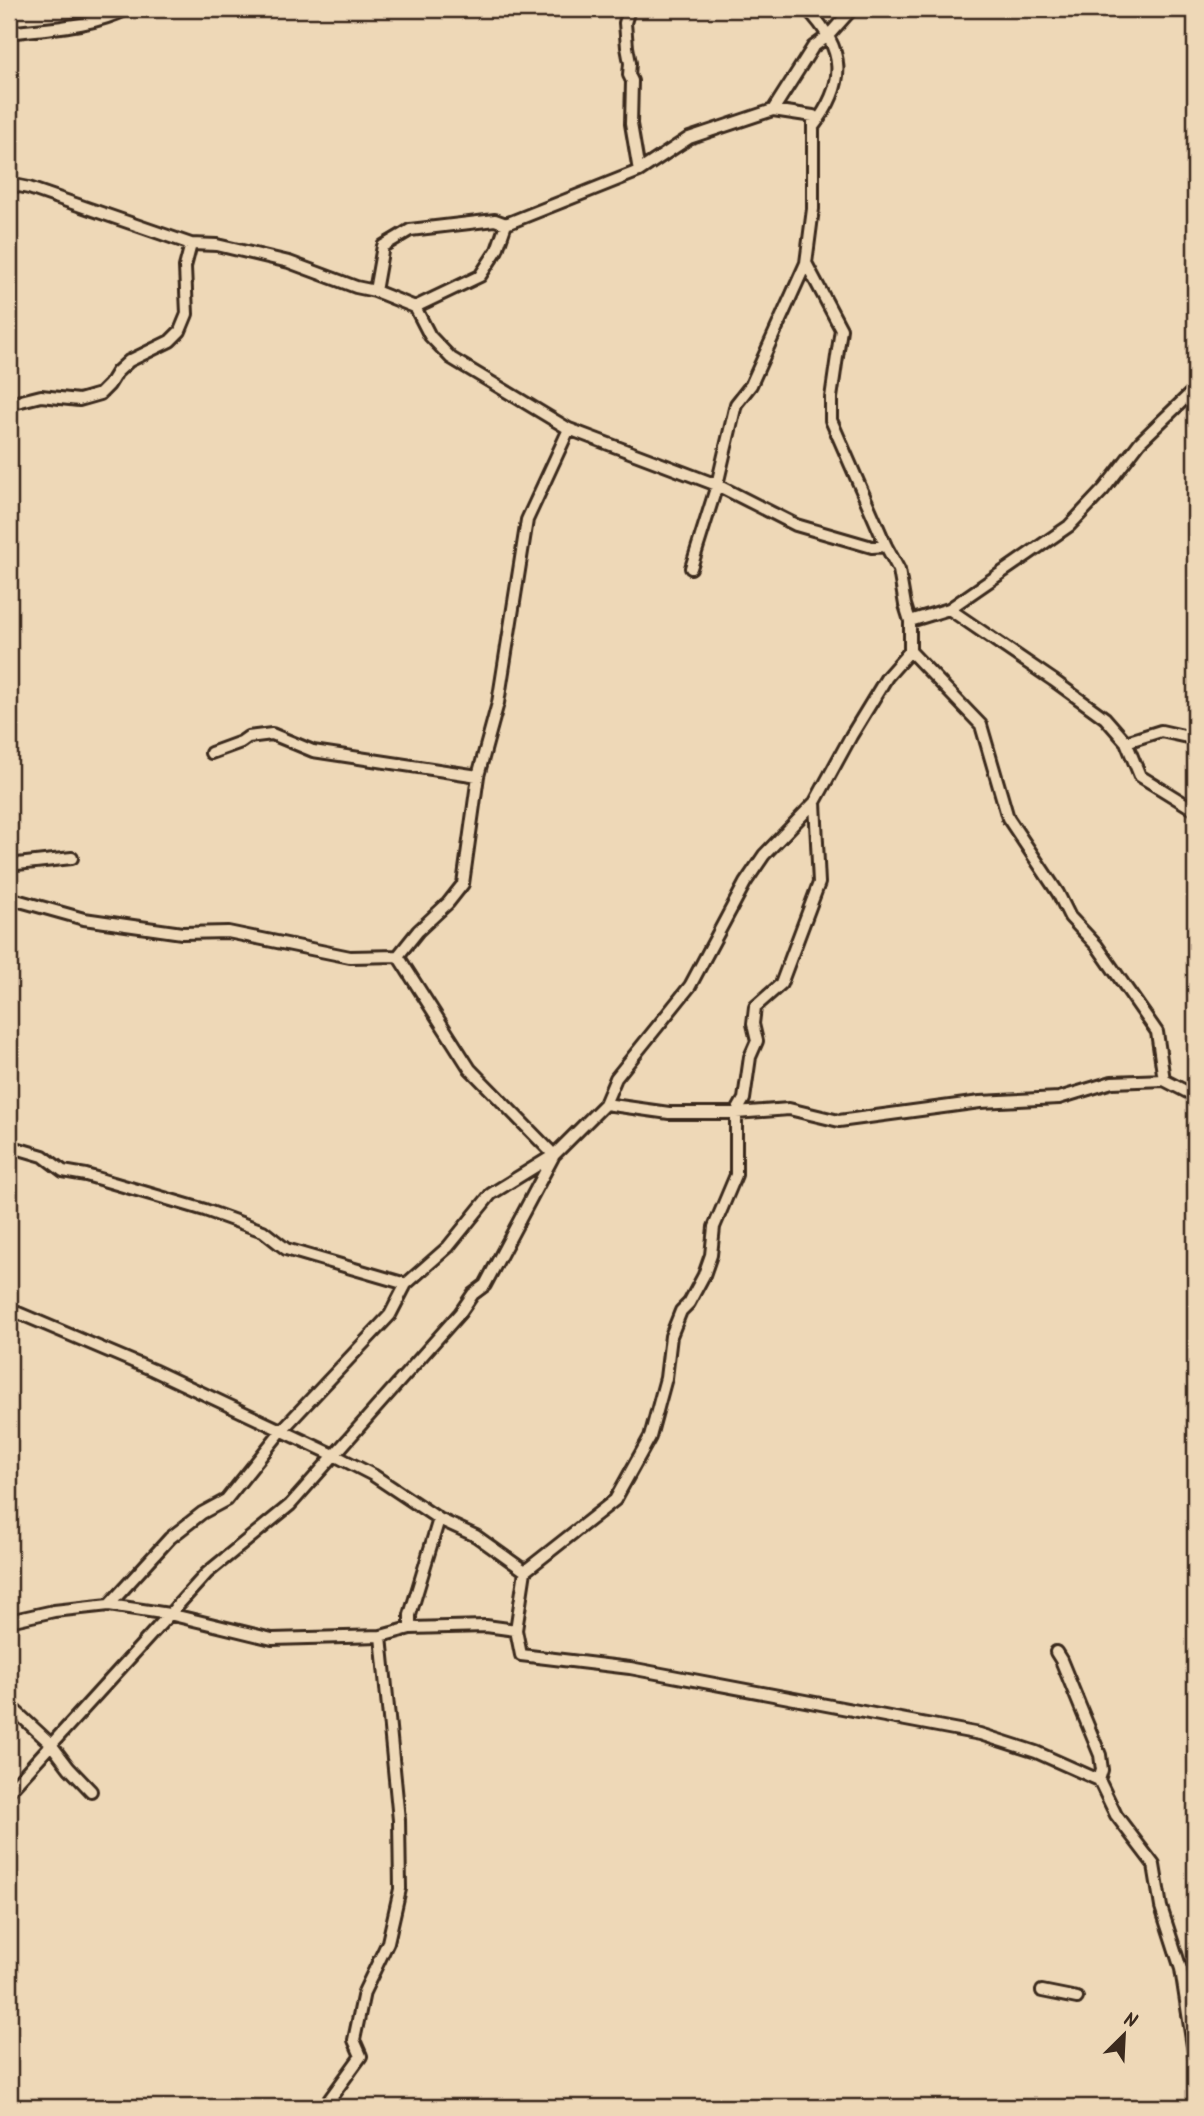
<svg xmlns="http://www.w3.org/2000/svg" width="1204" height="2116" font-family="Kalam,sans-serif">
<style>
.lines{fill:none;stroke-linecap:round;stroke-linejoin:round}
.minor-casing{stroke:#3b2a1e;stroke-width:16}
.minor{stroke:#eed8b7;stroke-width:10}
</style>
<rect width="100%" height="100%" fill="#eed8b7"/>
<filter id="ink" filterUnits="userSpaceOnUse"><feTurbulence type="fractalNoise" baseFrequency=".0143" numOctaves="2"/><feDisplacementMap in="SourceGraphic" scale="14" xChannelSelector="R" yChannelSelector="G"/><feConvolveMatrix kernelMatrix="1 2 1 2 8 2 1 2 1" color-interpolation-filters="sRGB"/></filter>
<g filter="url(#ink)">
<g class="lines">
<g class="minor-casing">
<path id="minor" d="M629,9l-4,14 2,24 3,16 -1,12 3,6 -1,43 8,47
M807,9c39,40 40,74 6,118
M9,33c39,-5 82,-6 118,-24
M9,184l20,4 162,56 26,1 72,17 67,25 19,4 40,16 15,29 21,22 118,71 148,56 79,40 76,22 14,-1
M375,291l8,-45 27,-16 85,-10 11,4 133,-53 50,-33 84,-28 40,-63 15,-11 24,-27
M415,307l65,-31 17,-26 9,-26
M9,404l32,-8 38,4 21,-6 9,-9 8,-13 12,-11 41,-20 10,-10 7,-17 -2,-47 6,-23
M691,568l26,-83 19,-81 15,-19 55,-122 7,-54v-93l-40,-6
M949,609l104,71 52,38 21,24 14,34 55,34
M910,621l39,-12 120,-83 35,-37 36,-47 55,-53
M910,651l71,74 27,93 50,75 12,24 27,29 60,86 7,48
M1126,742l35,-11 27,6 7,-2
M211,753l30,-11 7,-5 24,-3 41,17 165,25
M815,802l4,81 -38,101 -26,23 -2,17 4,17 -7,16 -6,42 -8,14v62l-22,52 -3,28 -7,20 -15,28 -8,8 -10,25 -5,42 -16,59 -35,63 -90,71 -9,59 5,25 109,13 350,66 56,18 63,28 17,35 38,50 7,42 20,62 14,90
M9,862l8,2 55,-6
M9,898l75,21 98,14 46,-1 122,25 48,-1
M398,956l20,-25 30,-28 15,-19 15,-108 20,-73 29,-183 42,-91
M398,956l72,113 84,86
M605,1104l64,9h67l53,-4 50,12 141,-19 79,-4 53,-16 52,-2 31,16
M9,1146l34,10 20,15 23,4 119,35 58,21 23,18 120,35
M9,1309l144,61 181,85 39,20 66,44 37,17 49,35
M109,1605l61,-67 32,-25 24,-13 56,-70 108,-115 16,-31 42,-37 43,-53 63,-39 51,-51 11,-26 74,-92 55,-103 19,-28 51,-53 36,-66 36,-59 23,-26v-30l-5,-16 -6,-35 -13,-24 -55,-126v-22l10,-69 -35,-66
M9,1621l45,-10 55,-6 60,9 103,25 109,-3 29,-8 76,-2 30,4
M410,1628v-13l29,-96
M1056,1652l5,8 39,95 2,15 -3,10
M9,1705l41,38 19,25 22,23
M9,1791l198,-218 83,-68 170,-192 13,-19 12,-9 68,-128
M1042,1991l35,7
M324,2107l37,-51 -7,-16 10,-48 24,-50 12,-53 -1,-69 -18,-184"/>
</g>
<use href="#minor" class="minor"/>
</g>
</g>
<rect width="1204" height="2116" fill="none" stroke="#eed8b7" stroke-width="35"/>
<rect x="18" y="18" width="1169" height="2081" fill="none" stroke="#3b2a1e" stroke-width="2.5" filter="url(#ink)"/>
<g transform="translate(1124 2035) rotate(24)" stroke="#eed8b7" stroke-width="5" paint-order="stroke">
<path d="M0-5L12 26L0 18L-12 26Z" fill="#3b2a1e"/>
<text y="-10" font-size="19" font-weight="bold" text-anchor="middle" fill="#3b2a1e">N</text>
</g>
</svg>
